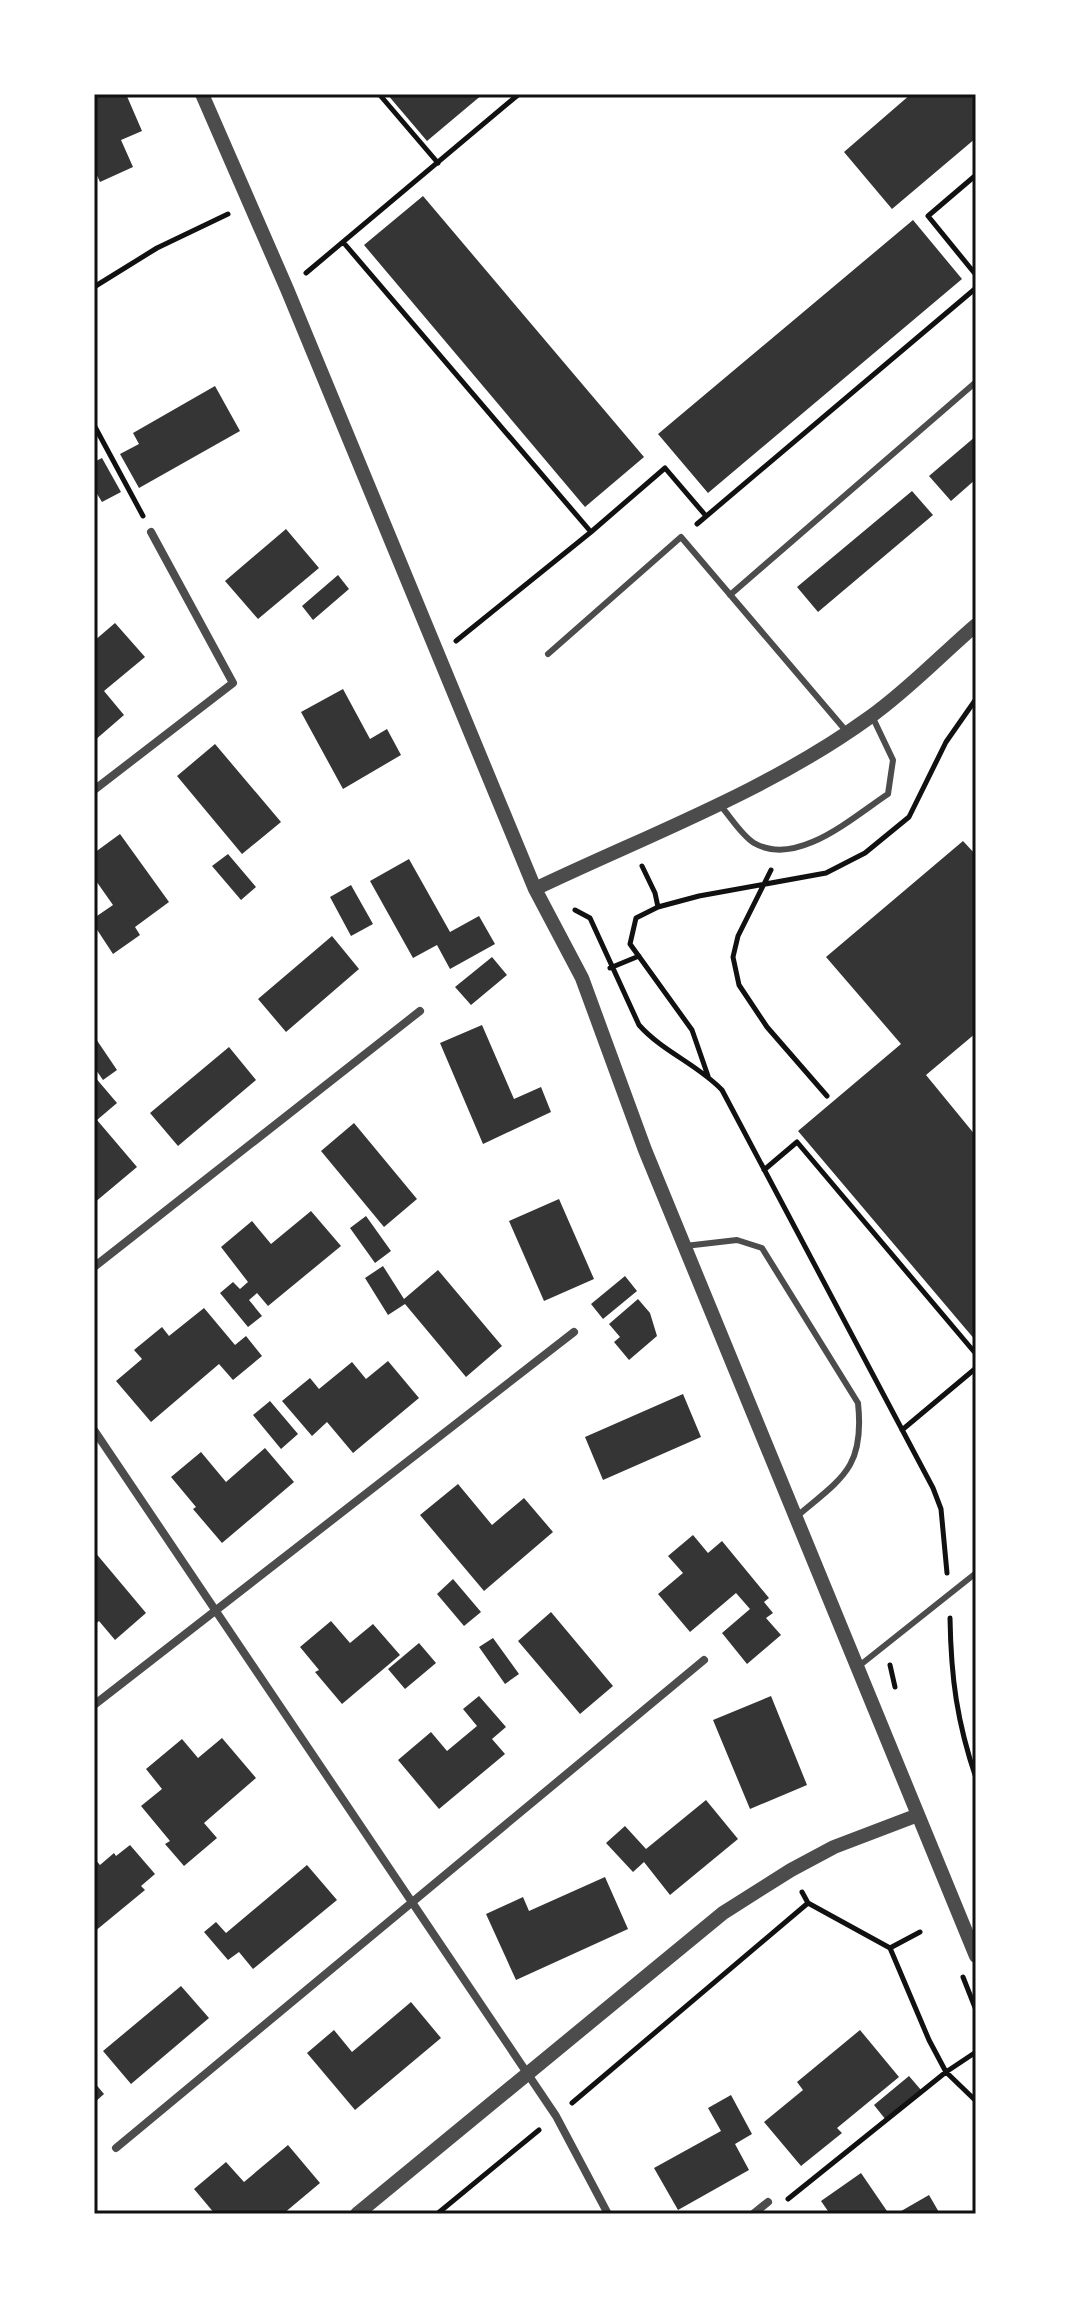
<svg xmlns="http://www.w3.org/2000/svg" width="1070" height="2308" font-family="Roboto,sans-serif">
<style>
.building{fill:#353535}
.lines{fill:none;stroke-linecap:round;stroke-linejoin:round}
.path{stroke:#111;stroke-width:5}
.service{stroke:#4c4c4c;stroke-width:6}
.minor{stroke:#4c4c4c;stroke-width:8}
.tertiary{stroke:#4c4c4c;stroke-width:14}
.neatline{fill:none;stroke:#111;stroke-width:3}
</style>
<rect width="100%" height="100%" fill="#fff"/>
<path class="building" d="M94,94h32l16,37 -21,9 12,27 -33,15 -6,-13z
M387,94h96l-56,47z
M911,94h65v44l-84,71 -48,-57z
M423,196l221,261 -59,50 -221,-262z
M913,220l49,59 -254,214 -50,-59z
M215,386l25,45 -101,57 -19,-34 19,-10 -6,-11z
M976,436v43l-25,22 -22,-25z
M102,458l19,34 -19,10 -8,-13v-27z
M912,491l21,24 -115,97 -21,-25z
M286,529l33,39 -61,51 -33,-38z
M338,575l11,14 -36,31 -11,-14z
M115,623l30,34 -41,34 20,24 -30,26v-100z
M343,689l27,50 17,-10 14,26 -58,34 -42,-77z
M215,744l66,78 -39,32 -65,-78z
M120,834l49,68 -34,25 5,8 -27,19 -19,-29v-7l19,-13 -19,-27v-25z
M963,841l13,14v178l-50,42 50,61v205l-178,-210 103,-87 -75,-87z
M228,854l28,33 -15,13 -29,-34z
M409,859l41,73 29,-16 16,28 -45,25 -13,-24 -24,13 -43,-77z
M351,885l22,39 -22,12 -21,-39z
M332,936l27,33 -73,63 -28,-33z
M492,957l15,18 -36,30 -16,-18z
M482,1025l32,74 27,-12 10,25 -68,32 -43,-101z
M94,1036l23,34 -14,10 -9,-13z
M229,1047l27,33 -78,66 -28,-33z
M94,1076l23,27 -20,17 40,47 -43,36z
M354,1123l63,76 -33,28 -63,-76z
M559,1199l35,80 -50,22 -35,-80z
M311,1211l30,35 -73,60 -11,-13 -8,7 13,16 -14,11 -28,-34 13,-11 7,7 8,-7 -27,-35 31,-26 19,23z
M366,1216l25,35 -16,12 -25,-35z
M383,1266l21,33 34,-29 64,76 -36,31 -61,-73 -17,11 -23,-37z
M625,1276l12,15 -34,28 -12,-15z
M638,1299l12,14 7,23 -28,24 -15,-18 6,-5 -11,-13z
M204,1308l31,37 11,-9 16,20 -29,24 -14,-16 -68,58 -35,-41 26,-22 -8,-9 28,-23 7,9z
M388,1361l31,37 -66,55 -26,-31 -15,14 -30,-35 28,-23 9,11 33,-27 14,17z
M683,1394l18,43 -98,43 -18,-43z
M270,1401l28,33 -17,15 -28,-34z
M265,1448l29,34 -72,61 -29,-34 3,-2 -25,-30 30,-25 25,30z
M458,1484l34,41 32,-27 29,34 -69,59 -64,-76z
M693,1535l15,18 14,-12 47,57 -5,4 9,11 -7,5 15,17 -34,29 -25,-31 28,-24 -14,-16 -46,39 -32,-38 25,-21 -15,-17z
M94,1551l52,62 -31,27 -16,-19 -5,4z
M453,1579l28,33 -17,14 -27,-32z
M551,1612l62,74 -33,28 -62,-73z
M331,1621l19,22 23,-19 27,31 -58,49 -27,-32 4,-2 -19,-23z
M493,1638l26,36 -14,10 -26,-37z
M419,1643l17,20 -31,26 -17,-20z
M479,1696l27,31 -14,12 13,15 -66,55 -41,-49 33,-28 16,19 30,-25 -14,-17z
M771,1696l36,89 -57,24 -37,-89z
M222,1738l34,40 -52,45 13,15 -33,28 -19,-22 5,-3 -29,-35 21,-17 -16,-20 36,-30 16,19z
M706,1800l32,39 -68,56 -26,-33 -11,10 -27,-29 19,-17 21,23z
M130,1845l25,29 -14,12 4,4 -51,42v-74l6,7 14,-12 2,3z
M307,1865l30,35 -84,69 -14,-17 -11,8 -24,-28 12,-10 10,11z
M605,1877l23,52 -112,51 -30,-66 37,-17 6,14z
M181,1986l28,32 -78,66 -28,-33z
M411,2002l30,36 -86,72 -48,-57 27,-23 18,22z
M860,2030l39,47 -62,51 5,5 -41,33 -37,-44 39,-32 -6,-8z
M909,2076l12,14 -35,30 -12,-15z
M94,2082l10,12 -10,9z
M731,2095l21,39 -17,10 14,26 -71,40 -24,-42 67,-37 -13,-23z
M288,2145l32,38 -37,31h-68l-21,-25 32,-27 18,20z
M861,2173l28,41h-59l-9,-13z
M929,2195l11,19h-44z"/>
<g class="lines">
<path class="path" d="M379,94l59,69
M976,175l-48,41 48,59
M343,242l248,290
M306,273l213,-179
M94,287l63,-39 71,-34
M94,425l49,91
M697,524l279,-236
M456,641l135,-109 74,-64 41,48
M642,866l13,27 3,14 -22,11 -6,26 62,86 16,46
M771,870l-33,66 -5,21 6,28 28,42 60,69
M658,907l41,-11 127,-23 39,-20 44,-36 37,-75 30,-43
M575,910l15,8 49,107c24,27 58,39 83,65l211,398 8,21 6,64
M610,968l29,-12
M764,1170l33,-28 179,212
M902,1430l74,-62
M950,1618c1,60 7,104 26,160
M890,1665l5,22
M808,1903l82,45
M920,1932l-30,16 39,92 17,32 30,29
M963,1977l13,33
M572,2103l236,-200 -6,-11
M788,2199l158,-127 30,-20
M437,2214l102,-84"/>
<path class="service" d="M730,595l246,-213
M548,654l133,-117 166,195
M720,805c10,11 21,30 34,38 43,25 99,-26 134,-49l5,-34 -21,-44
M685,1246l52,-6 25,8 96,155c7,65 -16,75 -62,114
M859,1666l117,-93"/>
<path class="minor" d="M94,790l139,-107 -82,-151
M94,1267l326,-256
M94,1430l462,686 52,98
M94,1705l480,-373
M116,2148l588,-488
M753,2214l15,-12"/>
<path class="tertiary" d="M202,94l85,195 248,600 47,89 63,172 331,806
M535,889c113,-54 233,-98 335,-172 38,-27 71,-62 106,-92
M357,2214l366,-301 68,-43 43,-23 84,-32"/>
</g>
<rect width="1070" height="2308" fill="none" stroke="#ffffff" stroke-width="192"/>
<rect x="96" y="96" width="878" height="2116" class="neatline"/>
</svg>
